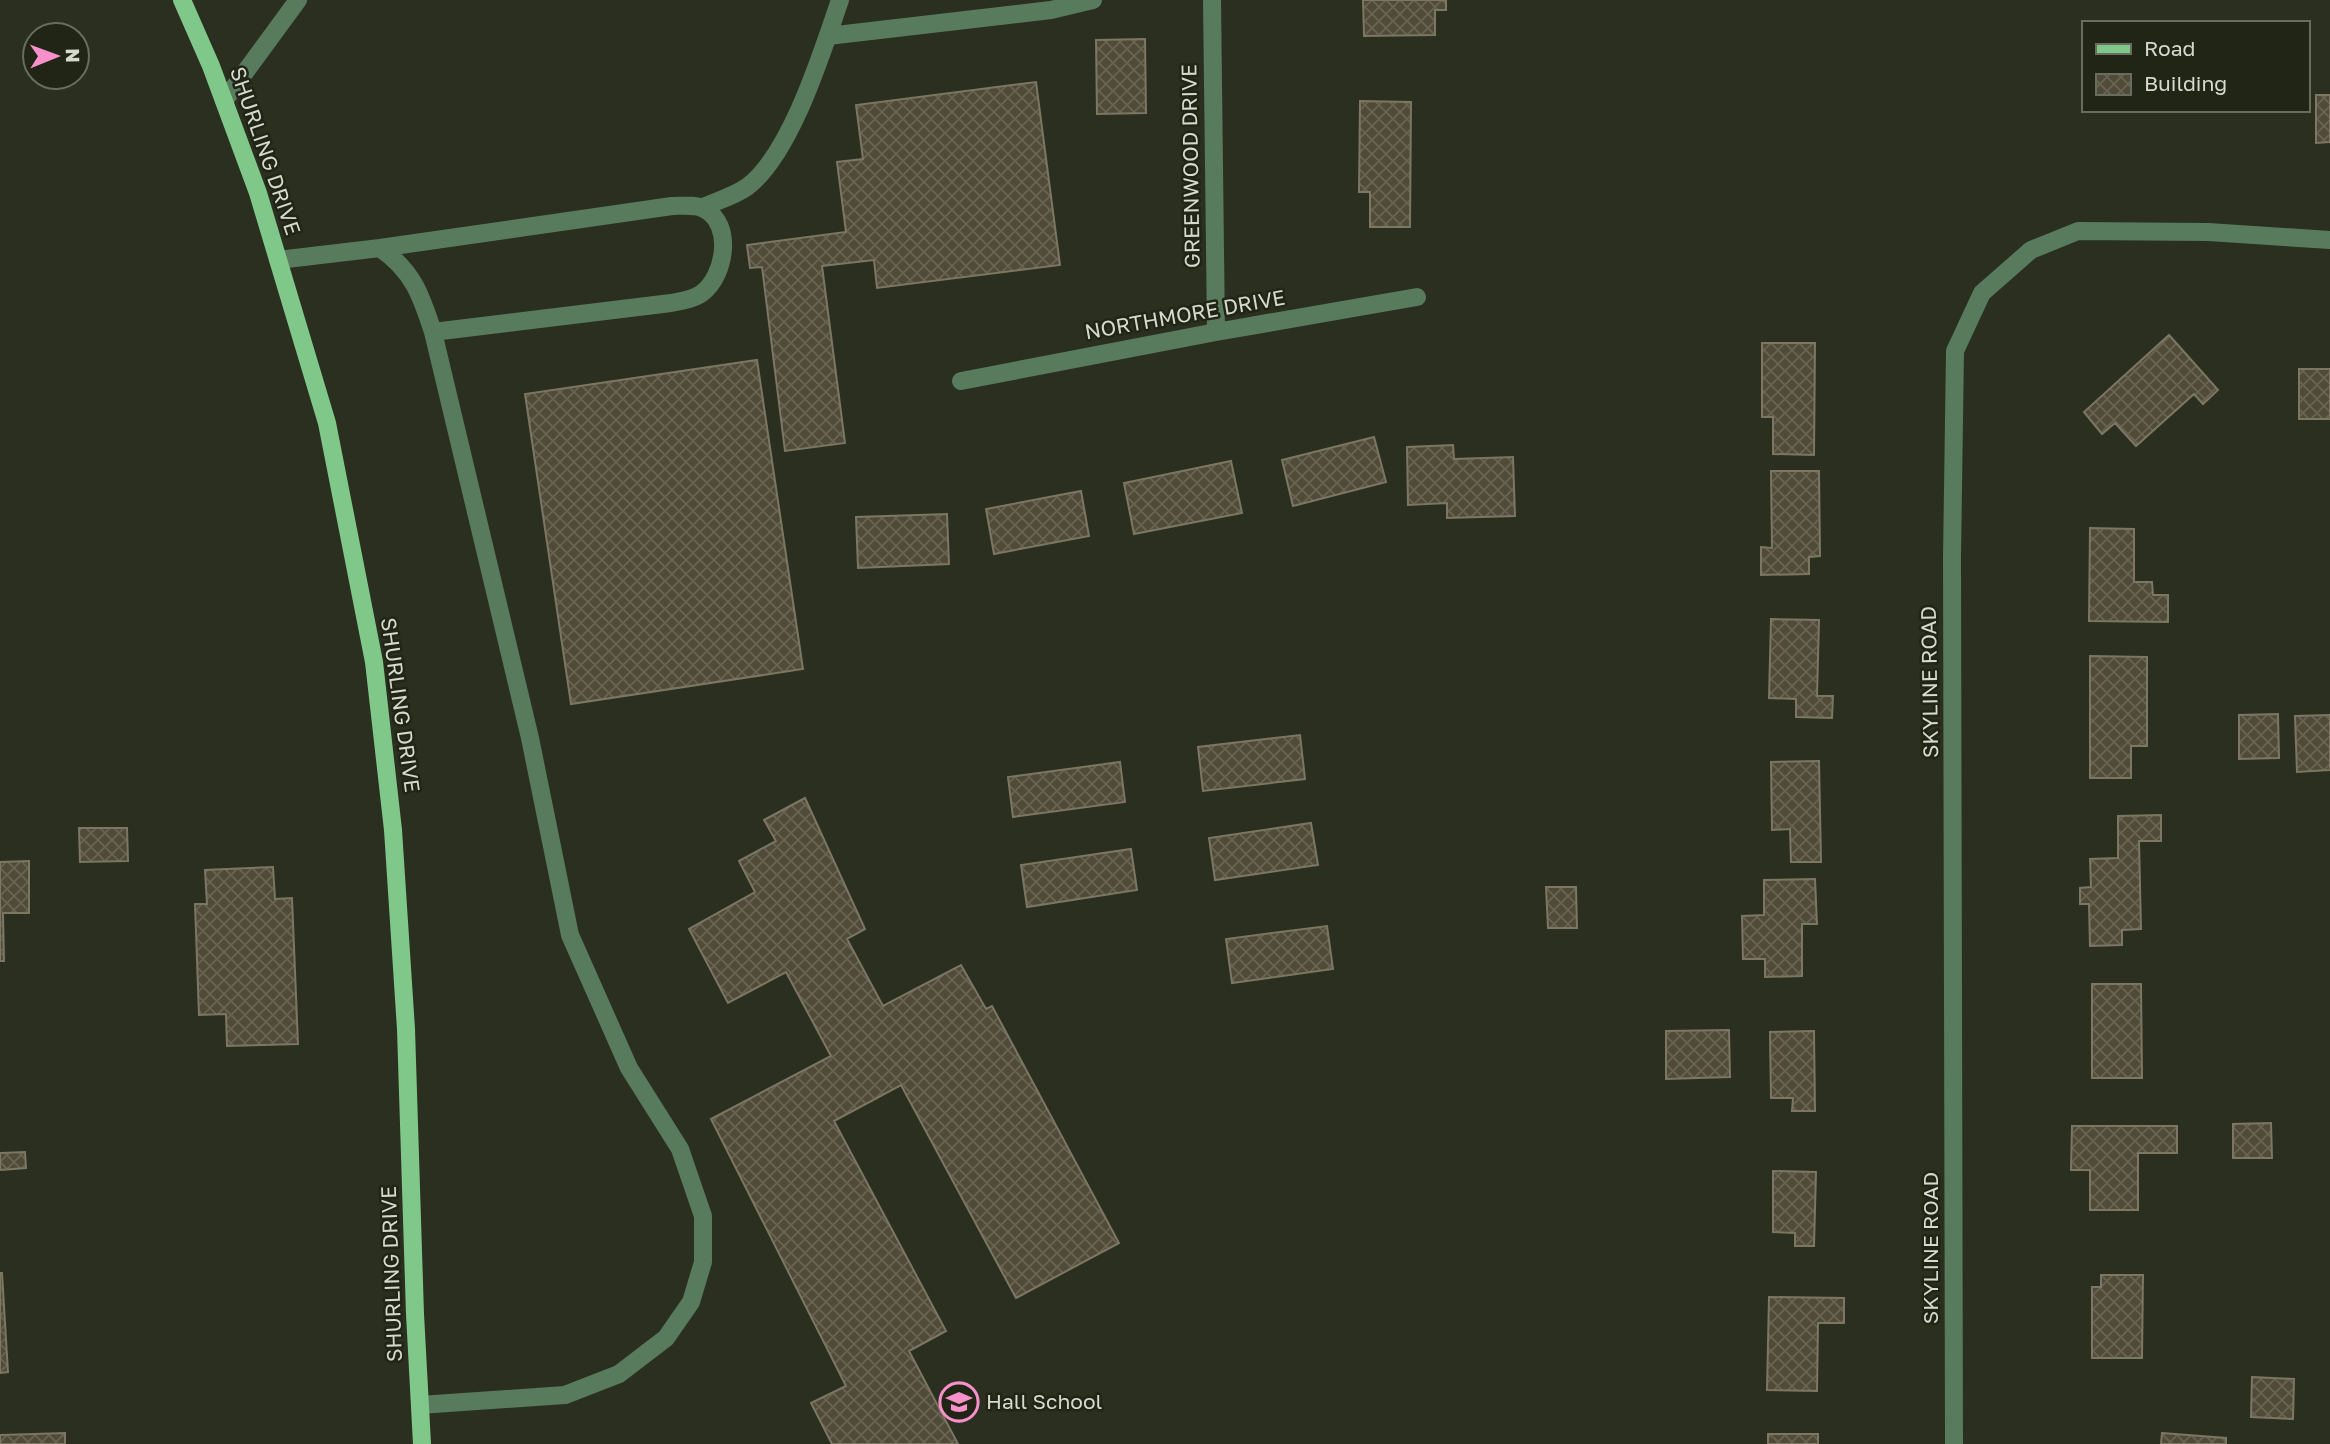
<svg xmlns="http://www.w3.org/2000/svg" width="2330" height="1444" font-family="'Golos Text',sans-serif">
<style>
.building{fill:url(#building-cross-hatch);stroke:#7c7663;stroke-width:2}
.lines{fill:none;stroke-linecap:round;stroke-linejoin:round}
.minor{stroke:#587a5d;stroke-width:18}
.major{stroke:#7fc88a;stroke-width:18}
.labels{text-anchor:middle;stroke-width:5;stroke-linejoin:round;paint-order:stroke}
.street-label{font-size:21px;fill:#d5d9ce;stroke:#212515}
.poi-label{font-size:21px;fill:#d5d9ce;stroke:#212515;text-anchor:start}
</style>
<defs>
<pattern id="building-cross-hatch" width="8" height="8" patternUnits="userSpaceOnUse" patternTransform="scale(1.75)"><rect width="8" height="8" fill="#504b39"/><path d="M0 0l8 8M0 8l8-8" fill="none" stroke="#686454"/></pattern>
</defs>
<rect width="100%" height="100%" fill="#2a2f1f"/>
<path class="building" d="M1363,0h83v10h-11v25l-71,1z
M1145,39l1,74 -49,1 -1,-74z
M1036,82l24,183 -183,23 -3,-28 -52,6 23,177 -60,8 -23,-184 -12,1 -3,-23 99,-13 -9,-70 26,-3 -7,-54z
M2316,95h14v47l-14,1z
M1360,101l51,1 -1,125h-40v-35h-11z
M2169,335l49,55 -15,14 -9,-10 -58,52 -21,-23 -13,11 -18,-22z
M1762,343h53l-1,112 -41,-1v-37h-11z
M757,360l46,309 -232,35 -46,-310z
M2299,369h31v50h-31z
M1374,437l12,45 -93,24 -11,-46z
M1453,445l1,14 59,-2 2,59 -68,2v-15l-39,2 -1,-58z
M1231,461l11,52 -108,21 -10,-51z
M1771,471h48l1,85 -11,1v17l-48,1v-28l11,1z
M1081,491l8,45 -95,18 -8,-45z
M947,514l2,50 -91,4 -2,-51z
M2090,528l44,1v53h18l1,13h15v27l-79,-1z
M1771,619l48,1 -2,76h16l-1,22 -36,-1v-18l-27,-1z
M2090,656l57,1v89h-16v32h-41z
M2278,714l1,44 -40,1v-44z
M2330,715v55l-33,2 -2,-56z
M1300,735l5,44 -102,12 -5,-44z
M1819,761l2,101h-30l-1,-33 -18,1 -1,-68z
M1120,762l5,40 -112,15 -5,-40z
M805,798l60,131 -18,10 36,67 78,-41 25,44 6,-3 127,237 -103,55 -115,-213 -67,36 112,210 -37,20 49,93h-126l-21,-41 35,-17 -135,-267 120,-63 -45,-84 -58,31 -39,-74 66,-37 -16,-31 37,-20 -12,-21z
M2161,815v26h-22l2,88 -19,1v15l-32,1 -1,-42h-9v-16l11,-1 -1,-28 28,-1v-42z
M1311,823l7,42 -103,15 -6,-42z
M79,828h48l1,33 -48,1z
M1131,849l6,41 -110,17 -6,-42z
M29,861v52h-26l1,48h-4v-99z
M273,867l2,32 17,-1 6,146 -71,2 -1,-32 -27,1 -4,-111h12l-2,-34z
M1815,879l2,45h-15v52l-37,1v-18h-22l-1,-43 22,-1v-35z
M1546,887h30l1,41h-29z
M1327,926l6,43 -101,14 -6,-44z
M2092,984h49l1,94h-50z
M1729,1030l1,47 -64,2v-48z
M1814,1031l1,80h-23l1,-13h-22l-1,-66z
M2271,1123l1,35h-39v-34z
M2072,1126h105v27h-39v57h-48v-40h-19z
M25,1152l1,16 -26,2v-17z
M1773,1171l43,1 -2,74h-19v-13l-22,-1z
M0,1273h2l6,99 -8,1z
M2101,1275h42l-1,83h-50v-71h9z
M1769,1297l75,1v25h-26l-1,68 -50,-1z
M2252,1377l42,2 -1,40 -42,-2z
M65,1433v11h-65v-9z
M2162,1433l64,5v6h-65z
M1768,1434h50v10h-50z"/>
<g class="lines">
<path class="minor" d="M1212,0l4,332
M828,36l223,-26 42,-10
M224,101l74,-101
M703,207c14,-6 31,-11 44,-20 44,-33 75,-135 93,-187
M380,248l292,-42c9,0 24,-2 32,3 30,15 21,67 -2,84 -7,6 -21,8 -31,10l-238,29
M278,260l102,-12c33,23 41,47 53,84l97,406 40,197 59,133 51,81 23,67v46l-12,40 -25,36 -47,36 -54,21 -145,10
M961,381l255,-49 201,-35
M1954,1444l-2,-886 3,-207 27,-58 49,-43 47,-19 130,1 122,8"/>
<path class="major" d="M182,0l29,66 47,127 69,230 47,239 19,168 13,199 9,285 7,130"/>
</g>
<defs>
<g id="school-ring" transform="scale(2.0125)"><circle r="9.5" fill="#212515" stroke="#f890cb" stroke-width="1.5"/><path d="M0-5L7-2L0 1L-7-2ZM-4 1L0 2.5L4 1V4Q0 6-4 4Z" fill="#f890cb"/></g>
</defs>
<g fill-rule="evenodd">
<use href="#school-ring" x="959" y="1402"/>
</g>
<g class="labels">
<g class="street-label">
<text transform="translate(265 151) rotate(71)" y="7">SHURLING DRIVE</text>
<text transform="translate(1191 166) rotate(-91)" y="7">GREENWOOD DRIVE</text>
<text transform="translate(1185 315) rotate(-10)" y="7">NORTHMORE DRIVE</text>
<text transform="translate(1930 682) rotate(-91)" y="7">SKYLINE ROAD</text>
<text transform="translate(400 705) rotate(82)" y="7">SHURLING DRIVE</text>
<text transform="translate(1931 1248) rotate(-90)" y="7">SKYLINE ROAD</text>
<text transform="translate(392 1274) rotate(-92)" y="7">SHURLING DRIVE</text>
</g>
<g class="poi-label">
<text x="986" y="1409">Hall School</text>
</g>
</g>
<rect x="2082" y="21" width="228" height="91" fill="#212515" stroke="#696d5f" stroke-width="2"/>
<rect x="2096" y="44" width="35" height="10" fill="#7fc88a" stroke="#696d5f" stroke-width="2"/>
<text x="2144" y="56" font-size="21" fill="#d5d9ce">Road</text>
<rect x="2096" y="74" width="35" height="21" fill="url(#building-cross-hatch)" stroke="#696d5f" stroke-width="2"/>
<text x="2144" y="91" font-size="21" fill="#d5d9ce">Building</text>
<g transform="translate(56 56) rotate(89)"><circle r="33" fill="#212515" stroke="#696d5f" stroke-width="2"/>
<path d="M0-5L12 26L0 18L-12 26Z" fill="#f890cb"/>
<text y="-10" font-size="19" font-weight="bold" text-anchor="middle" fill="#d5d9ce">N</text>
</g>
</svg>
